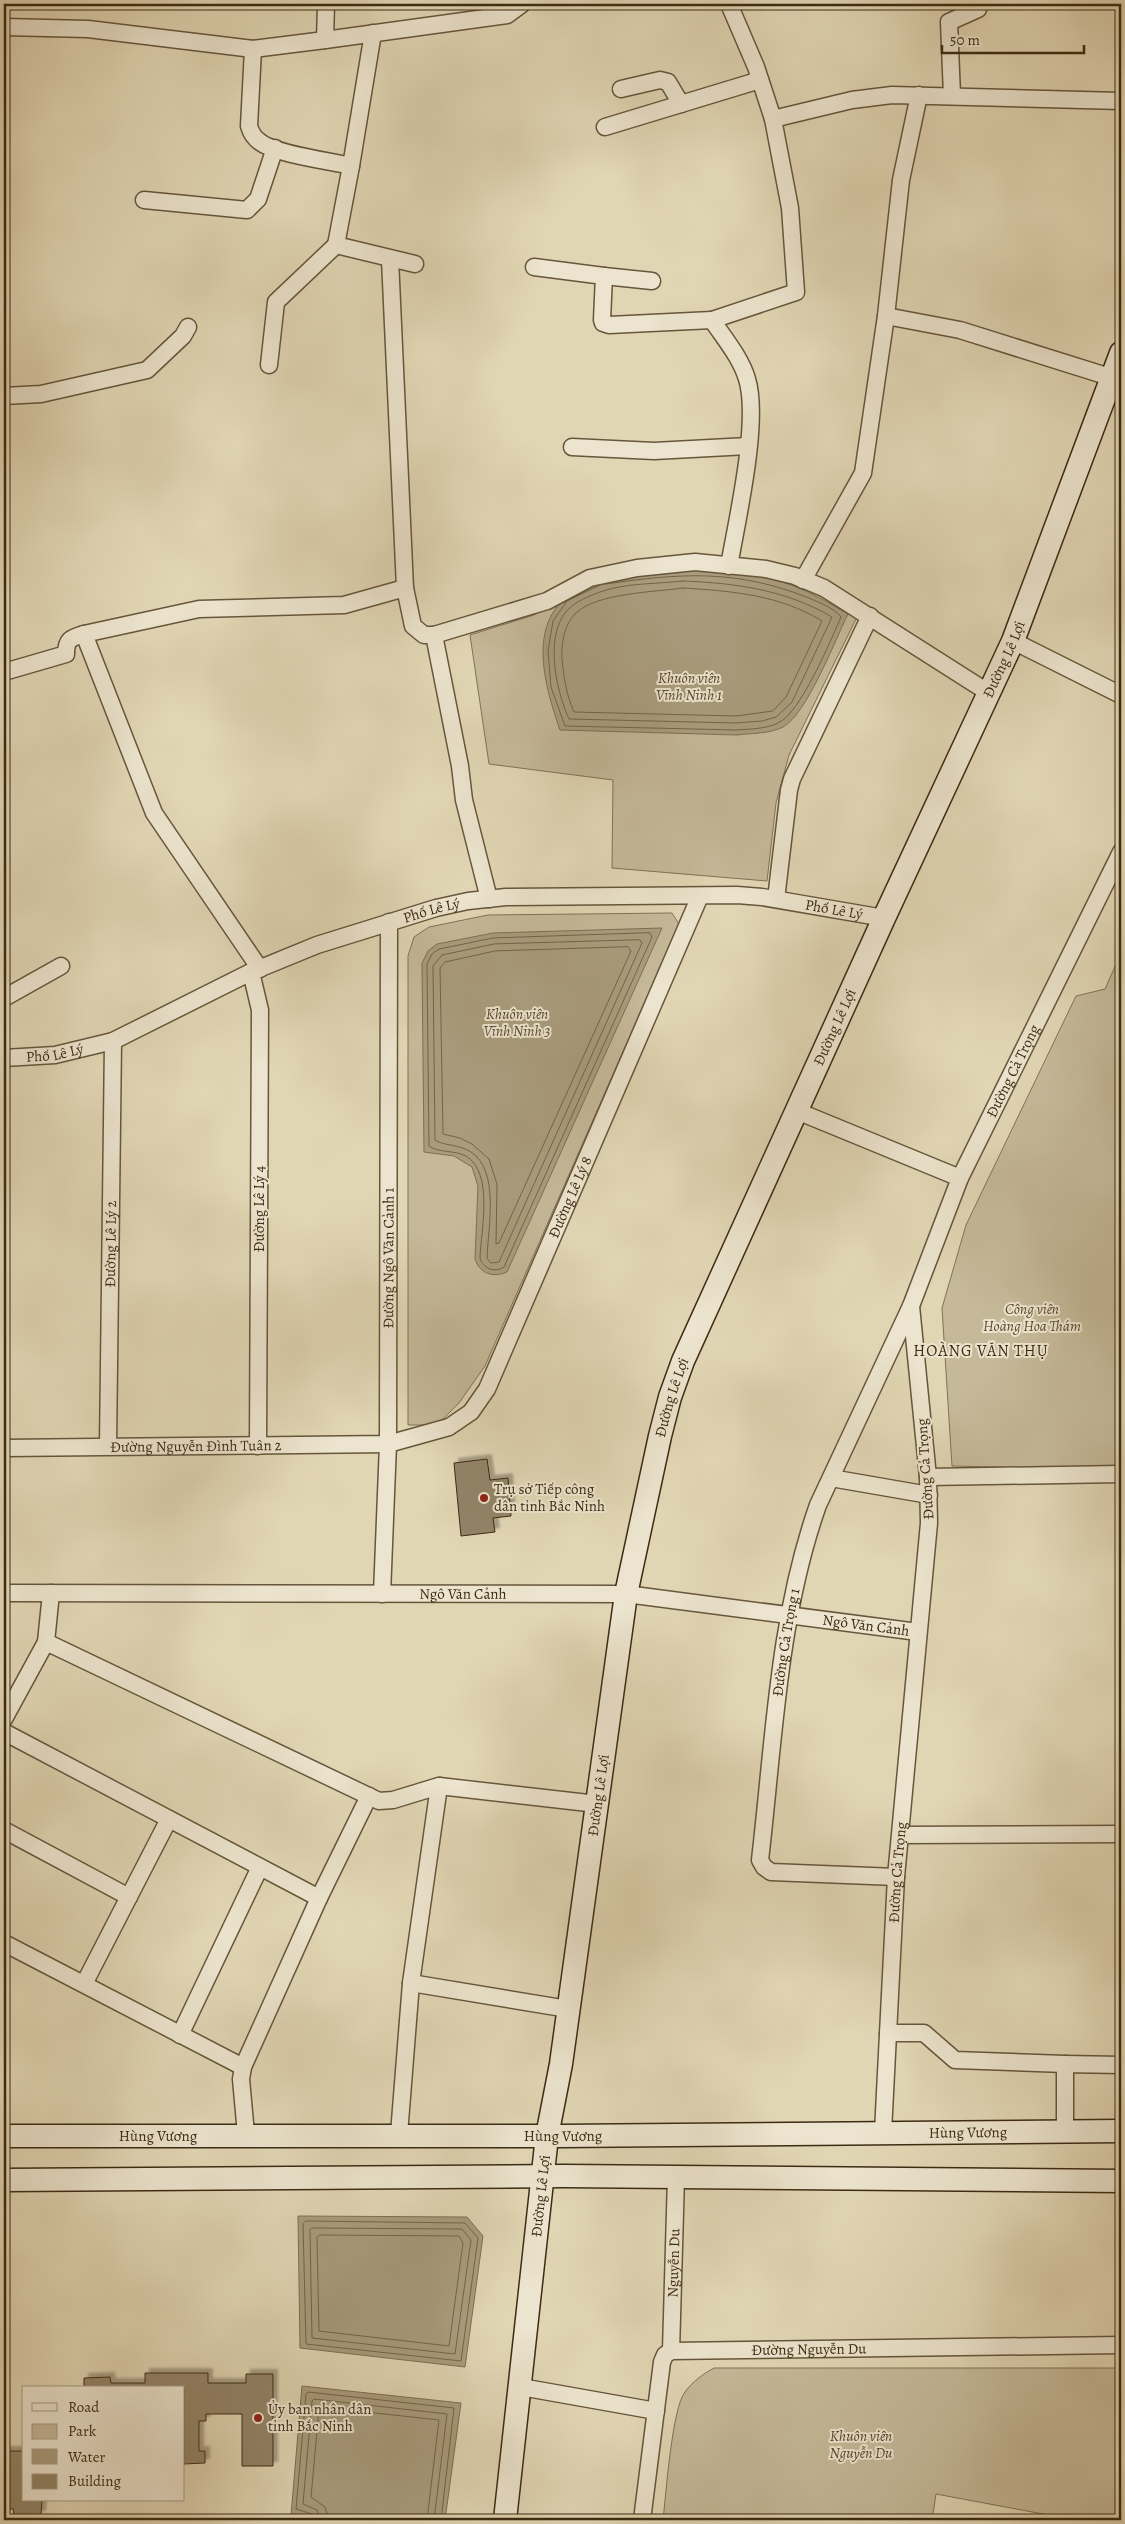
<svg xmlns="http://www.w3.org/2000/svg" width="1125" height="2524" font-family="Alegreya,serif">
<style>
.green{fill:#c5b999;stroke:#817256}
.water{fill:#a99c7d;stroke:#7e6f53}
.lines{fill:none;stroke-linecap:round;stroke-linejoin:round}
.shore{stroke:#736448;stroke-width:1}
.building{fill:#928467;stroke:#3d2b13;filter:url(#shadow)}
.street-casing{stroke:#66563b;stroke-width:19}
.secondary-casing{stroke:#3d2b13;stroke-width:25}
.street{stroke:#ece4ce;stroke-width:16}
.secondary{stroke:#ece4ce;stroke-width:22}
.poi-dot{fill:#8f2418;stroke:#ece4ce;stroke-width:2}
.labels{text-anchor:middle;stroke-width:4;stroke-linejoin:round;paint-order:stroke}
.street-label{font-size:15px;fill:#3d2b13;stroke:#ece4ce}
.park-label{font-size:15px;font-style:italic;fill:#58472e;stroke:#ece4ce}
.poi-label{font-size:15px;fill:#3d2b13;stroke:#ece4ce;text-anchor:start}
.neighbourhood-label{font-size:16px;letter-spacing:1px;fill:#3d2b13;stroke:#ece4ce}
</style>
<defs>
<filter id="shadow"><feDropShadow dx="4.5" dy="-4.5" stdDeviation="1" flood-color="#0004"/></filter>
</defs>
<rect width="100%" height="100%" fill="#e1d6b4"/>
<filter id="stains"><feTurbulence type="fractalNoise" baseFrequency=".004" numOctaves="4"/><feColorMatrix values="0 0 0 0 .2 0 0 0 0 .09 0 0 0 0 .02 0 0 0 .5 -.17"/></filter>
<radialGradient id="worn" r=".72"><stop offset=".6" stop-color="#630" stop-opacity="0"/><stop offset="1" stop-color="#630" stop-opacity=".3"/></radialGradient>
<path class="green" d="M697,566l97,15 64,34 -69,140 -13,48 -9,78 -155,-13 1,-88 -124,-16 -19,-129 64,-20 43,-28z
M672,913l7,11 -194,442 -26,37 -22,22h-29v-469l6,-19 15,-10 59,-12z
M1121,953v517l-169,-4 -10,-158 24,-83 110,-229 29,-7z
M714,2368h407v152h-46l-139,-26 -4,26h-269c3,-25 9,-112 22,-128 7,-10 18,-18 29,-24z"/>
<path class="water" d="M683,569c33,2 67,3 99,13 24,7 45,20 66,32 -13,26 -41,100 -65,113 -13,7 -32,6 -46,8l-177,-5c-20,-58 -37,-126 39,-150 21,-6 61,-8 84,-11z
M662,928l-155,344c-14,6 -27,2 -32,-13l3,-73 -6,-19 -18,-11 -30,-4 -2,-189 6,-12 9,-7 56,-11z
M298,2216l169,1 16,19 -18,131 -165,-19z
M302,2386l159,17 -16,117h-117l-37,-5z"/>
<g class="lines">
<path class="shore" d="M683,581c53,2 103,9 149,36l-40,85 -16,15 -14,4 -26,2 -167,-4c-13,-28 -27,-90 3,-113 7,-6 22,-12 31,-15 24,-8 54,-7 80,-10z
M600,585l-33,16 -14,20 -5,30 3,36 14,39 171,4c14,-1 30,-1 42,-7 22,-9 53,-83 63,-106 -5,-8 -23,-15 -32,-19 -73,-29 -128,-25 -203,-14
M683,588c49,3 97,7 139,33l-36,76 -13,14 -37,5 -162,-4c-8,-18 -10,-34 -12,-53 -1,-15 2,-35 14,-46 21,-20 79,-21 107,-25z
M650,933l2,4 -148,330c-9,6 -21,2 -24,-9 1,-28 14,-85 -14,-102 -12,-6 -27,-3 -37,-10l-2,-182 5,-10 7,-5 54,-11z
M640,940l2,3 -143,319 -8,1 -4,-5c1,-31 13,-87 -16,-106 -12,-8 -28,-6 -36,-12l-2,-174 9,-11 52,-11z
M628,947l3,4 -132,292 -3,1 1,-60 -8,-25 -17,-15 -12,-6 -17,-4 -3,-166 5,-6 50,-11z
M306,2221l159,2 13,15 -17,123 -155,-17 -3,-120z
M312,2228l150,1 9,11 -16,114 -143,-16 -2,-108z
M320,2235l139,1 4,7 -14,103 -130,-15 -2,-93z
M315,2520l-3,-6 -16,-5 10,-115 2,-2 146,16 -13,112
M321,2520l-4,-10 -14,-6 9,-103 2,-2 133,15 -13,106
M329,2520l-4,-13 -14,-10 8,-88 2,-2 118,13 -12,100"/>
</g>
<path class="building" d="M487,1459l3,21 18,-2 3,38 -18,2 2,14 -34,4 -7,-73z
M145,2373h63v10h38v-9h27v92h-31v-52h-36v7h-7v30h6v12l-21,1v-76h-100v-10l26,-1 1,6h34z
M4,2451h20v49h18l-1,15h-27l-1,-6h-9z"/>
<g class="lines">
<g class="street-casing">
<g id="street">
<path d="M326,4l-1,36 182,-25 15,-11"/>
<path d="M729,4l27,63 17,52"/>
<path d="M4,27l84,2 165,20 72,-9"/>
<path d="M253,49l-4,77c2,7 5,12 11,16 15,12 70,19 91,24l22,-133"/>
<path d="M621,89l39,-9 8,2 13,22"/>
<path d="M952,96l-3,-74 29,-13v-5"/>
<path d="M605,127l155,-47"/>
<path d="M351,166l-15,79 79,19"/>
<path d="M144,200l103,10 11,-11 17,-51"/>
<path d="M390,259l15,329 8,38 11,9h10l26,131 4,34 25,99"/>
<path d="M534,267l70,9 -2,44 1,3 6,2 103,-5"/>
<path d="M604,276l48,5"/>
<path d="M886,316l74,14 153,48"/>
<path d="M269,365l7,-63 60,-57"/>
<path d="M4,396l37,-2 106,-24 36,-34 5,-9"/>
<path d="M572,447l82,4 94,-5"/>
<path d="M729,566c8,-46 31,-145 18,-187 -6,-21 -23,-41 -35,-59l84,-28 -6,-84 -17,-89 79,-19 40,-5 229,6"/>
<path d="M803,580l60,-107 23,-157 15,-136 18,-85"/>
<path d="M434,635l113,-34 43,-23 47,-10 58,-6 71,7 29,7 29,12 165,105"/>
<path d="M1013,641l108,54"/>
<path d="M4,672l62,-18c0,-15 5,-16 18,-20"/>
<path d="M776,899l13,-109 3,-11 78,-163"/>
<path d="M260,969l-106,-156 -70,-179 115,-25 145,-4 61,-17"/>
<path d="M251,972l9,38 -2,436"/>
<path d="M4,998l57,-32"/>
<path id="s1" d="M4,1058l51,-3 58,-14 138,-69 66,-27 119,-37 32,-7 38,-4 231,-2 25,2 122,21"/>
<path d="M797,1111l163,67"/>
<path id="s2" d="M108,1446l5,-405"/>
<path id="s3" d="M4,1448l384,-4 61,-17 22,-15 16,-23 213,-493"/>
<path d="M928,1477l193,-3"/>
<path d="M831,1478l98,17"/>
<path id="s4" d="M4,1593l622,1 292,38"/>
<path id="s5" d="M382,1594l6,-150 1,-522"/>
<path d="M46,1642l333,159 14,-1 46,-14 158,18"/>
<path d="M4,1719l42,-77 5,-49"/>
<path d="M4,1732l315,166 50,-102"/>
<path d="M4,1830l125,67"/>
<path d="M901,1835l220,-1"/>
<path id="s6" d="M896,1877l-125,-5 -7,-5 -4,-7c14,-119 18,-242 58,-355l93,-199"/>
<path d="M4,1943l239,124"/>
<path d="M411,1983l157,26"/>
<path d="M84,1984l85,-165"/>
<path d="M888,2033h36l31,27 110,4"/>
<path d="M180,2035l80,-168"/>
<path id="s7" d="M883,2132l13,-255 33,-354 -1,-46 -17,-171 49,-128 161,-326"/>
<path d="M1065,2132v-68l56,1"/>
<path d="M246,2134l-5,-55 2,-12 76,-169"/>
<path d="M399,2134l12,-151 28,-197"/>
<path id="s8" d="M671,2351l5,-174"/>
<path d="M521,2387l135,24"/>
<path id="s9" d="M642,2520l20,-158 3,-7 6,-4 450,-6"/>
</g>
</g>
<g class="secondary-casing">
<g id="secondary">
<path id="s10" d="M4,2136h556l561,-5"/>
<path d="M4,2180l560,-4 557,5"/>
<path id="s11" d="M505,2520l42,-384 14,-72 65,-470 34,-158 10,-39 13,-36 201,-443 129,-277 108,-288"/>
</g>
</g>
<use href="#street" class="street"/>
<use href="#secondary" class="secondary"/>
</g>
<g class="poi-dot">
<circle cx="484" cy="1498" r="5"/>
<circle cx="258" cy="2418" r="5"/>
</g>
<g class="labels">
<g class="street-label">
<text dy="5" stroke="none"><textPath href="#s11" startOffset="1946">Đường Lê Lợi</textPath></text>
<text dy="5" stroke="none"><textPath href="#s1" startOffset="861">Phố Lê Lý</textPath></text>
<text dy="5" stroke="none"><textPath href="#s1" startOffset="456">Phố Lê Lý</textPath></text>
<text dy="5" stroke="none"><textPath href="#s11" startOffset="1541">Đường Lê Lợi</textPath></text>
<text dy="5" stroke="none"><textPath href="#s1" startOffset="51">Phố Lê Lý</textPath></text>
<text dy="5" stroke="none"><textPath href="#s7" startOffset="1085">Đường Cả Trọng</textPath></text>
<text dy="5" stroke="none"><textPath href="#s3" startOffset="711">Đường Lê Lý 8</textPath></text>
<text transform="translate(259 1209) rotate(-90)" y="5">Đường Lê Lý 4</text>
<text dy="5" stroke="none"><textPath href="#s2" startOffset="202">Đường Lê Lý 2</textPath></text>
<text dy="5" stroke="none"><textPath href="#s5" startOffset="336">Đường Ngô Văn Cảnh 1</textPath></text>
<text dy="5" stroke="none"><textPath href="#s11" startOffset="1136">Đường Lê Lợi</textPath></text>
<text dy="5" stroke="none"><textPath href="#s3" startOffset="192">Đường Nguyễn Đình Tuân 2</textPath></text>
<text transform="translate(925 1469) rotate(-94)" y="5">Đường Cả Trọng</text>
<text dy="5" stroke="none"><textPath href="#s4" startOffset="459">Ngô Văn Cảnh</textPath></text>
<text dy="5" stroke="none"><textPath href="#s4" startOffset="864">Ngô Văn Cảnh</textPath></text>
<text dy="5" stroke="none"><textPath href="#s6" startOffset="361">Đường Cả Trọng 1</textPath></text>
<text dy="5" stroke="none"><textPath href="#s11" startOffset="731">Đường Lê Lợi</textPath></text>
<text dy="5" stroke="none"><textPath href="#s7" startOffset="260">Đường Cả Trọng</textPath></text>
<text dy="5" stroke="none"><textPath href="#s10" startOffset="964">Hùng Vương</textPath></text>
<text dy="5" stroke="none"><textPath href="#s10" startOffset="154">Hùng Vương</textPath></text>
<text dy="5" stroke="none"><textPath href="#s10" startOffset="559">Hùng Vương</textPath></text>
<text dy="5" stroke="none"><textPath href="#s11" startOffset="326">Đường Lê Lợi</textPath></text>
<text dy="5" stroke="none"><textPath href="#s8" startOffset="88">Nguyễn Du</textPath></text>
<text dy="5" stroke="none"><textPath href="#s9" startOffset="312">Đường Nguyễn Du</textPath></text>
</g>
<g class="park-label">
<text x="689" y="683">Khuôn viên<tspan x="689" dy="17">Vĩnh Ninh 1</tspan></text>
<text x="517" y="1019">Khuôn viên<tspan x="517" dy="17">Vĩnh Ninh 3</tspan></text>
<text x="1032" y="1314">Công viên<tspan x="1032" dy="17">Hoàng Hoa Thám</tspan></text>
<text x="861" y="2441">Khuôn viên<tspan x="861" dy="17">Nguyễn Du</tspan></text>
</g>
<g class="poi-label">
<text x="494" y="1494">Trụ sở Tiếp công<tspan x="494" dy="17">dân tỉnh Bắc Ninh</tspan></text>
<text x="268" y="2414">Ủy ban nhân dân<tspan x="268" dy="17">tỉnh Bắc Ninh</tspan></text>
</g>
<g class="neighbourhood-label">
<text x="981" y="1356">HOÀNG VĂN THỤ</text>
</g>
</g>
<rect width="1125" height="2524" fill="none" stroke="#e1d6b4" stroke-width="20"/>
<rect x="5" y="5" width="1115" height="2514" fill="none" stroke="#3d2b13" stroke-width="2.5"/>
<rect x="10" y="10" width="1105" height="2504" fill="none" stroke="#3d2b13"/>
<rect x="22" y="2386" width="162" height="115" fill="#ece4ce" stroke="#a69a83"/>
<rect x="32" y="2403" width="25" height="8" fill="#ece4ce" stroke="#a69a83"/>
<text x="68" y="2412" font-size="15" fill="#3d2b13">Road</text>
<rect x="32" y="2424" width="25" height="15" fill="#c5b999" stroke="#a69a83"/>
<text x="68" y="2436" font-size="15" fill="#3d2b13">Park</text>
<rect x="32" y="2449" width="25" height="15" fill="#a99c7d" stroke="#a69a83"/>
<text x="68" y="2462" font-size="15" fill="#3d2b13">Water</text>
<rect x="32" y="2474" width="25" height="15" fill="#928467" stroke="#a69a83"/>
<text x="68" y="2486" font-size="15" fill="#3d2b13">Building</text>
<path d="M942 45v8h142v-8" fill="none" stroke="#3d2b13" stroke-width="2.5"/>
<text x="950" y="45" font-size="15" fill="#3d2b13" stroke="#ece4ce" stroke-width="4" paint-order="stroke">50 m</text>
<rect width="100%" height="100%" filter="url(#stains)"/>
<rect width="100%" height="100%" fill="url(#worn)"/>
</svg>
